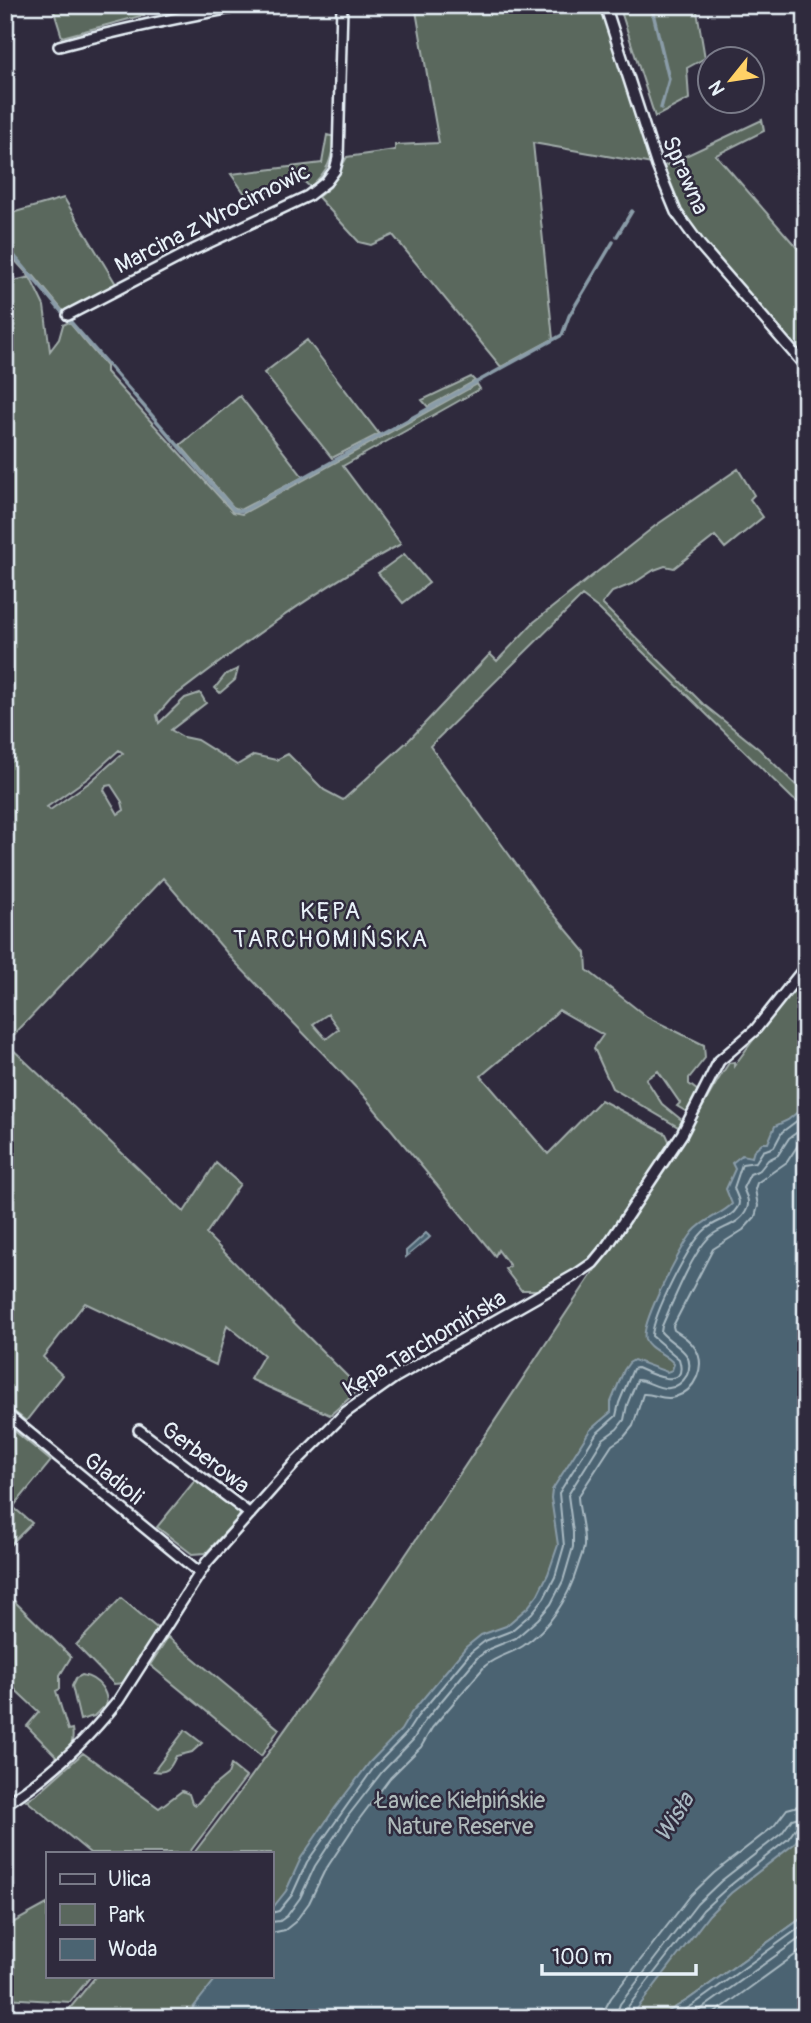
<svg xmlns="http://www.w3.org/2000/svg" width="811" height="2023" font-family="Pangolin,sans-serif">
<style>
.green{fill:#5a675d;stroke:#a1acaa;stroke-width:2;fill-rule:evenodd}
.water{fill:#4b6472;stroke:#8a9ca8;stroke-width:2}
.lines{fill:none;stroke-linecap:round;stroke-linejoin:round}
.shore{stroke:#a9b9c2;stroke-width:2}
.stream{stroke:#8a9ca8;stroke-width:3.5}
.street-casing{stroke:#e8f1f8;stroke-width:14}
.street{stroke:#2f2a3d;stroke-width:9}
.labels{text-anchor:middle;stroke-width:5;stroke-linejoin:round;paint-order:stroke}
.street-label{font-size:23px;fill:#e8f1f8;stroke:#2f2a3d}
.park-label{font-size:23px;fill:#afbaba;stroke:#2f2a3d}
.neighbourhood-label{font-size:24px;letter-spacing:2px;fill:#e8f1f8;stroke:#2f2a3d}
.water-label{font-size:24px;font-style:italic;fill:#a9b9c2;stroke:#2f2a3d}
</style>
<rect width="100%" height="100%" fill="#2f2a3d"/>
<filter id="ink" filterUnits="userSpaceOnUse"><feTurbulence type="fractalNoise" baseFrequency=".0143" numOctaves="2"/><feDisplacementMap in="SourceGraphic" scale="14" xChannelSelector="R" yChannelSelector="G"/><feConvolveMatrix kernelMatrix="1 2 1 2 8 2 1 2 1" color-interpolation-filters="sRGB"/></filter>
<g filter="url(#ink)">
<path class="green" d="M52,5h89l3,10 -82,22z
M415,5h187l50,159 -119,-21 20,196 -52,28 -108,-132 -22,10 -12,-3 -41,-45 12,-10 17,-30 48,-7v-5l44,-2z
M619,5h77l9,53 -18,10 2,31 -34,18z
M762,120l2,11 -48,24 90,103v101l-101,-116 -22,-30 -19,-47z
M327,135l8,2c-4,24 -6,33 -25,50l-12,-11 -48,25 -19,-27 91,-11z
M64,198l52,86 -53,27 -29,-35 -4,1 14,29 6,45 9,-12 4,-14 6,-3 37,44v6l127,140 9,2 235,-130 3,5 -137,77 58,78c-82,43 -157,99 -230,155l-14,16 2,8 26,-25 15,-5 6,10 -35,27 12,7 14,3 40,25 17,-10 22,5 12,-6 36,36 19,10 67,-61 80,-85 7,7 37,-39 121,-96 83,-57 16,26 -4,4 13,18 -38,31 -10,-12 -41,32 -9,-2 -11,4 -20,13 -22,9 -10,12 101,100 56,45 47,46v12l-13,-8 -194,-190 -17,-13 -152,150 115,158 41,49 1,17 60,47 57,28 1,13 -16,20v6l9,7 -11,21 -10,-6 3,-3 -22,-32 -12,8 16,25 21,17 -3,7 -68,-40 -18,-40 9,-13 -44,-25c-24,24 -52,43 -78,66l67,78 53,-54 65,34 5,11 -58,84 -27,34 -48,27h-17l-16,-21 5,-3 -12,-16 -3,6 -131,-160 -130,-135 -71,-83 -157,165 178,169 32,-49 24,21 -34,50 154,155 -30,26 -80,-36 14,-24 -37,-30 -11,40 -131,-62 -42,54 19,18 -36,46 -21,-17v-1121l25,-6 -25,-28v-34zM119,750l4,3 -33,29 -40,28 -3,-3 41,-29zM111,785l11,17 2,8 -6,4 -14,-24 2,-4zM328,1014l11,15 -13,10 -13,-15z
M307,340l72,94 -47,24 -68,-85z
M471,377l4,4 -47,26 -6,-7z
M240,396l63,81 -63,33 -7,-3 -53,-62z
M404,554l25,29 -26,20 -25,-30z
M238,669l-3,11 -15,13 -5,-5 11,-14z
M806,968v577l-223,473h-521l34,-42h175v-123h-77c174,-227 323,-473 486,-709 18,-26 31,-55 49,-81l5,-1v4z
M6,1424l45,37 -38,46 19,16 -27,27z
M197,1478l44,34 -3,6 -32,35 -14,1 -35,-27z
M5,1592l66,65 -11,18v14l-4,2 12,39 4,-1c3,15 -3,20 -13,30l-32,-33 12,-14 -34,-32z
M121,1598l37,31 -34,54 -10,1 -38,-39z
M168,1637l111,92 -18,27 -111,-91z
M82,1675c17,3 29,19 23,35l-3,-2 -8,8 -14,4 -8,-34 4,-8z
M185,1730l17,13 -10,9 -16,4c-5,11 -8,18 -22,15z
M83,1753l76,55 23,-17 7,3 3,9 4,2 15,-17 17,-14 3,-9 15,12 -57,76h-99l-64,-53 11,-6z
M806,1794v121l-117,84 -31,19h-35z
M47,1904v72h44l-21,26 -65,-4v-71z"/>
<path class="water" d="M806,1105v721l-12,18 -63,49 -22,22 -79,103h-445l33,-42h53v-66l15,-19 15,-33 34,-50 35,-46 31,-32 10,-17 55,-66 15,-12 25,-9 22,-19 10,-13 10,-20 10,-29 -7,-47 1,-8 38,-60 21,-18v-10l13,-32 5,-7 5,-3 33,12 5,-2 2,-6c-7,-10 -25,-14 -29,-25 -5,-16 37,-93 48,-107 11,-13 28,-17 39,-28l-6,-15 9,-20 -3,-6 10,-8 10,2 2,-7 8,-7h6l7,-17 13,-6z
M426,1233l4,4 -2,2 -22,18v-6z
M806,1915v103h-148l31,-19z"/>
<g class="lines">
<path class="shore" d="M271,1913l8,-2 13,-16 15,-33 68,-96 31,-32 11,-17 54,-65 14,-11 26,-10 21,-18 12,-15 11,-21 9,-31 -5,-53 37,-59 20,-18 3,-13 14,-34 4,-1c13,6 52,24 42,-9l-27,-23c1,-21 37,-93 54,-107 9,-8 25,-10 31,-21 5,-6 -1,-13 -3,-20l8,-24 14,-2 7,-11 11,-4 8,-15 24,-18
M271,1922l9,-1 7,-5 13,-18 15,-32 33,-50 34,-44 31,-32 11,-18 53,-64 12,-9 27,-11 22,-19 13,-15 12,-23 10,-34v-15l-5,-37 35,-56 14,-10 7,-9 3,-15 10,-25c11,0 21,10 32,8 8,-1 14,-6 18,-13 10,-23 -14,-29 -26,-43l1,-6c10,-22 32,-78 50,-91 12,-9 29,-11 35,-26 3,-8 -1,-14 -4,-21l7,-14 10,-4 8,-10 10,-5 11,-17 17,-12
M271,1933l14,-3 10,-8 14,-19 15,-31 33,-50 33,-44 31,-31 11,-19 53,-62c11,-10 26,-12 38,-20 29,-20 45,-47 55,-80 2,-7 5,-13 6,-20 1,-17 -5,-33 -6,-49l34,-52 12,-8 9,-11 10,-32c11,-1 20,7 32,3 20,-6 32,-31 20,-49 -5,-8 -13,-13 -21,-18l-1,-4 40,-77 30,-19 12,-13 3,-11 -3,-17 2,-6 30,-21 11,-17 8,-5
M605,2018l1,-11 5,-9 80,-103 23,-22 60,-47 13,-17 19,-5
M615,2018l5,-14 77,-100 24,-23 61,-48 10,-14 14,-4
M624,2018l3,-10 76,-98 24,-22 61,-49 10,-14 8,-2
M672,2018l21,-13 113,-82
M689,2018l117,-84
M708,2018l98,-71"/>
<path class="stream" d="M651,5l18,74 -8,29
M617,236l15,-25
M5,245l56,66
M69,320l165,190 9,1 319,-176 7,-19 44,-74"/>
<g class="street-casing">
<path id="street" d="M605,5l52,161 19,46 24,33 106,122
M59,46c63,-17 125,-30 190,-41
M68,315l123,-64 117,-55 18,-14 9,-12 3,-12 4,-153
M5,1413l195,160
M139,1430l111,84
M5,1804c44,-27 81,-63 113,-103l89,-139 88,-99 51,-51 48,-34 183,-104 16,-11 14,-17 75,-112 37,-73 36,-31 51,-64"/>
</g>
<use href="#street" class="street"/>
</g>
</g>
<g class="labels">
<g class="street-label">
<text transform="translate(686 175) rotate(66)" y="8">Sprawna</text>
<text transform="translate(212 218) rotate(-27)" y="8">Marcina z Wrocimowic</text>
<text transform="translate(424 1343) rotate(-31)" y="8">Kępa Tarchomińska</text>
<text transform="translate(206 1457) rotate(37)" y="8">Gerberowa</text>
<text transform="translate(114 1478) rotate(39)" y="8">Gladioli</text>
</g>
<g class="park-label">
<text x="460" y="1808">Ławice Kiełpińskie<tspan x="460" dy="26">Nature Reserve</tspan></text>
</g>
<g class="neighbourhood-label">
<text x="331" y="919">KĘPA<tspan x="331" dy="28">TARCHOMIŃSKA</tspan></text>
</g>
<g class="water-label">
<text transform="translate(674 1817) rotate(-58)" y="8">Wisła</text>
</g>
</g>
<rect width="811" height="2023" fill="none" stroke="#2f2a3d" stroke-width="28"/>
<rect x="14" y="14" width="783" height="1995" fill="none" stroke="#e8f1f8" stroke-width="2.5" filter="url(#ink)"/>
<rect x="46" y="1852" width="228" height="126" fill="#2f2a3d" stroke="#797a88" stroke-width="2"/>
<rect x="60" y="1874" width="35" height="10" fill="#2f2a3d" stroke="#797a88" stroke-width="2"/>
<text x="108" y="1886" font-size="21" fill="#e8f1f8">Ulica</text>
<rect x="60" y="1904" width="35" height="21" fill="#5a675d" stroke="#797a88" stroke-width="2"/>
<text x="108" y="1922" font-size="21" fill="#e8f1f8">Park</text>
<rect x="60" y="1939" width="35" height="21" fill="#4b6472" stroke="#797a88" stroke-width="2"/>
<text x="108" y="1956" font-size="21" fill="#e8f1f8">Woda</text>
<g transform="translate(731 80) rotate(240)"><circle r="33" fill="#2f2a3d" stroke="#797a88" stroke-width="2"/>
<path d="M0-5L12 26L0 18L-12 26Z" fill="#ffd166"/>
<text y="-10" font-size="19" font-weight="bold" text-anchor="middle" fill="#e8f1f8">N</text>
</g>
<path d="M542 1964v10h154v-10" fill="none" stroke="#e8f1f8" stroke-width="3.5"/>
<text x="552" y="1964" font-size="21" fill="#e8f1f8" stroke="#2f2a3d" stroke-width="5" paint-order="stroke">100 m</text>
</svg>
